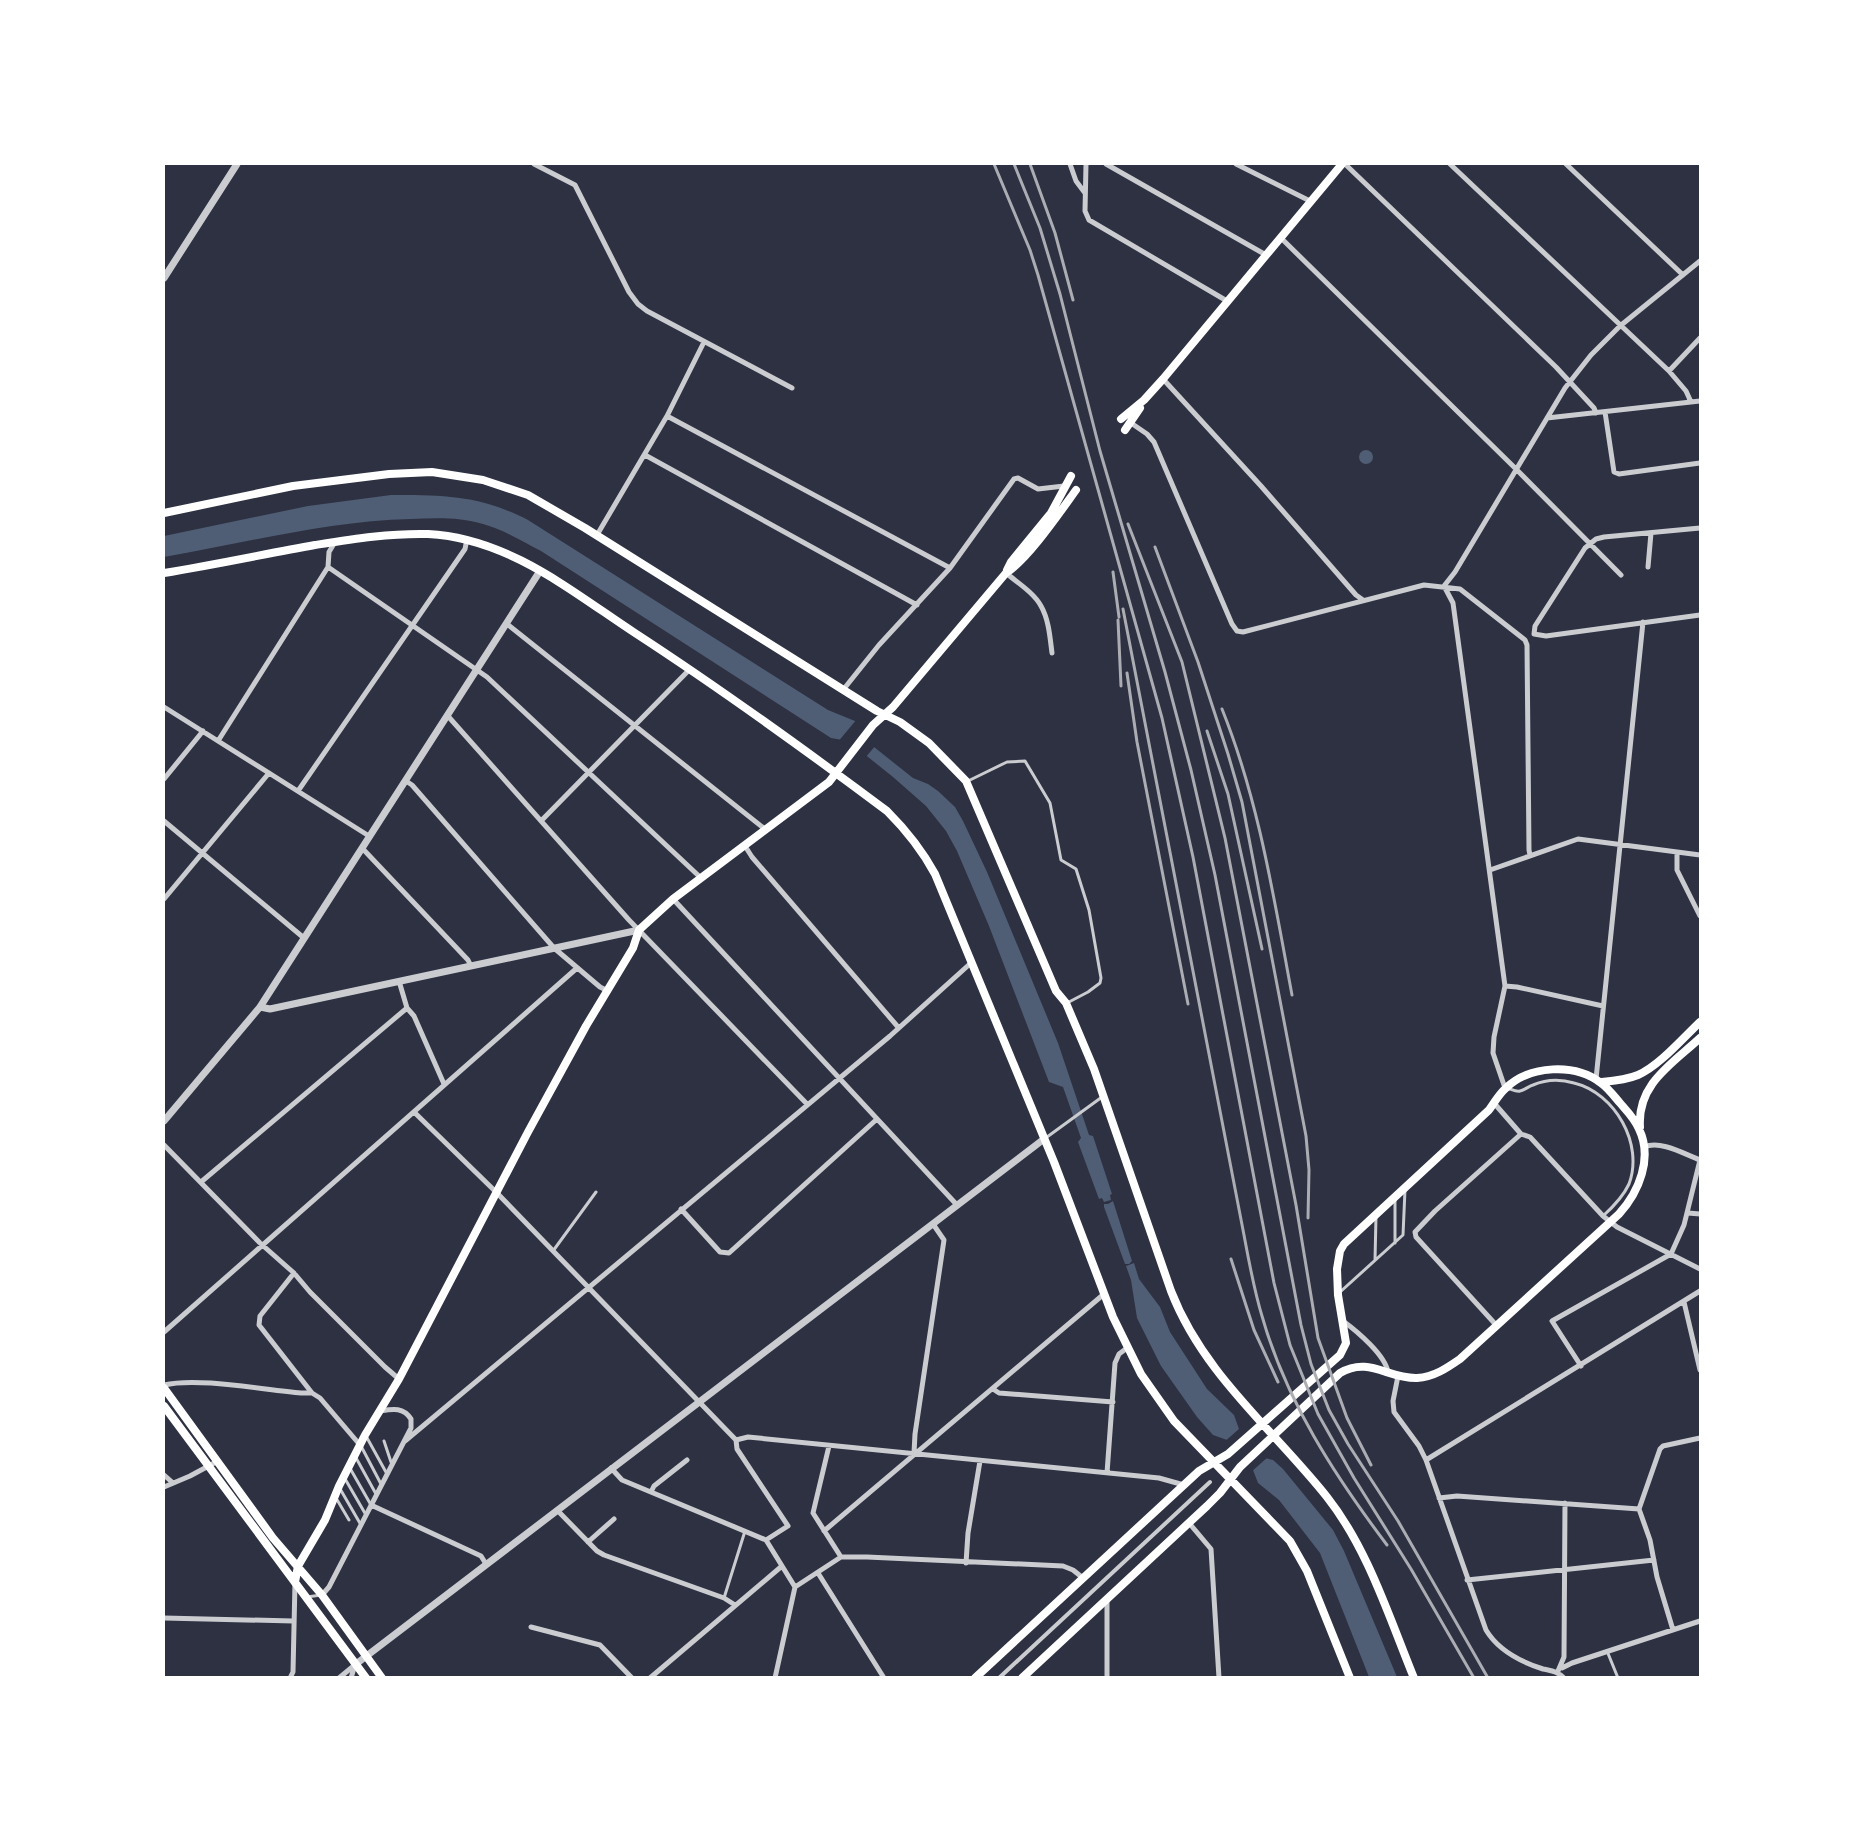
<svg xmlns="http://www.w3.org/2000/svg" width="1864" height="1841" font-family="'DM Sans',sans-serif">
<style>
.water{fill:#4f5d75}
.pier{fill:#2d3142}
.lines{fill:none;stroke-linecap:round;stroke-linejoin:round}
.service{stroke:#caccd0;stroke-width:3}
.pedestrian{stroke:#caccd0;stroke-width:4}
.minor{stroke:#caccd0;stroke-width:5}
.tertiary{stroke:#caccd0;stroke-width:7}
.primary{stroke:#fff;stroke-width:8}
.rail{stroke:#abadb3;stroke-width:3}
</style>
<rect width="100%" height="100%" fill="#2d3142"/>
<path class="water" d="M1359 457a7 7 0 1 1 14 0a7 7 0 1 1-14 0Z
M391,495c53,0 88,0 137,25l300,190 27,11 19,26 39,31 15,6 10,7 17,16 8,14 24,51 71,171 31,92 4,1 19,58 -2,1 1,5 -7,2 -2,-4 -3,1 -21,-57 3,-4 -18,-51 -14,-5 -60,-156 -32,-75 -11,-20 -20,-25 -33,-29 -45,-36 -17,-3 -290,-187c-19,-10 -37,-21 -58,-27 -23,-7 -47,-6 -72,-5 -84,2 -165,24 -247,38v-21l144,-30z
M1113,1201l19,60 -3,3h-4l-21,-57v-3h4z
M1134,1263l5,16 21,28 10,25 37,57 27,26 5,14 26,29 8,2 10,9 50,61 11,21 53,126h-28l-49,-124 -41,-53 -21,-17 -5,-13 -26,-30 -14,-5 -16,-18 -36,-51 -24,-48 -6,-38 -5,-14z"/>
<path class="pier" d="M857,719l19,26 -11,13 -18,-14 -10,-1z
M1241,1425l26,31h2l-19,17 -27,-30 16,-14z"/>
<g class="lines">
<path class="service" d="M968,781l39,-19 18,-1 25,42 11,57 15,9 13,41 12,68 -1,5 -12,9 -21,11
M1507,1088c4,1 9,4 13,3 5,-1 9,-5 13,-6 12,-5 27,-6 41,-2 41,10 70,61 55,101 -6,13 -16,23 -26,32
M1047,1137l55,-40
M1395,1243v-44
M553,1251l43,-59
M1375,1260l1,-44
M1339,1293l64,-58 2,-45
M366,1436l21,38
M384,1441l7,21
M361,1446l20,38
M355,1456l21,38
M351,1470l20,35
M344,1477l22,38
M339,1487l22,38
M336,1498l13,22
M307,1597l14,-2
M724,1598l21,-67
M1607,1651l11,27"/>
<path class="pedestrian" d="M999,1678l211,-196"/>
<path class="minor" d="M534,164l41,21 54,107 9,12 9,7 145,77
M1070,164l6,17 9,12
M1086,164l-1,47 4,9 138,81
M1106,164l160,91
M1236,164l74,37
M1345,164l211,203 38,41 2,5
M1450,164l219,207 17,20 5,11
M1566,164l117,111
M1281,238l235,231 105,106
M1669,371l31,-33
M1163,379l98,107 95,109 7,5
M1605,412l9,60 5,2 81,-11
M667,416l283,152
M1547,418l153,-17
M1131,419v4l16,11 7,8 78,182 5,7 6,1 181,-47 36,4 65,51 2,5 2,205 1,5
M645,455l272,150
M597,535l70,-119 37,-74
M328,567l159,110 214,201
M328,567l1,-15 6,-10
M1648,567l3,-34
M1006,573c12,10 28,20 35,33 8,14 9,32 11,47
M1444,586l9,17 52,383 -11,51 -1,16 12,35
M1444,586l11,-14 110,-184 26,-33 29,-29 80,-65
M507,624l259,206
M1534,634l1,-8 50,-78 11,-9 8,-2 96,-9
M1534,634l12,2 154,-21
M843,690l36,-45 71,-77 64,-89 4,-1 20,11 26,-3
M164,707l205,129
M447,715l182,205 178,184
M218,741l110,-174
M164,779l39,-48
M406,781l6,4 142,163 46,39 8,4
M298,791l167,-242 2,-10
M164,821l140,117
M541,821l149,-152
M745,846l7,11 146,170
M362,848l106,112 3,6
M1677,853v17l23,46
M1490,870l88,-31 122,16
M164,899l105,-126
M673,899l284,306
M399,981l8,27 7,8 30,68
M1505,986l12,1 86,19
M1596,1079l47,-457
M1494,1103l27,31 9,3 73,79 14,11 83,42
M414,1112l83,81 239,247 1,9 51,77 -22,14
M164,1145l96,98 34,30 16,19 75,75 14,12
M1644,1147c17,-7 40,7 56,13
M201,1182l206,-174
M681,1209l39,43 9,1 148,-134
M1688,1213l12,1
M1671,1254l13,-29 16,-65
M294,1273l-34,43 -1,9 53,68 8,5 40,47
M1684,1302l16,68
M1343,1321c15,11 42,34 45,51
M1497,1326l-81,-89 -1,-5 20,-21 86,-77
M164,1332l413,-364
M1581,1366l-29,-45 119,-67
M1398,1376l-5,25 1,11 25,34 7,14 60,170c12,20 35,32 57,39 9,2 14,2 21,9
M164,1385c34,-8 100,5 137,8h11
M993,1389l6,4 114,9
M736,1440l12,-3 411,41 25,7
M405,1441l485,-405 82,-74
M829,1446l-16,67 28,44
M914,1453l1,-19 29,-194 -11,-16
M1426,1460l274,-169
M611,1468l11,12 144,60
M1107,1473l8,-110 4,-9 8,-6
M164,1475l9,8
M164,1487l26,-11 26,-14
M651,1492l3,-6 33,-26
M1439,1498l18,-2 182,13
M371,1505l110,51 5,8
M557,1510l40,41 7,4 120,43 11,7
M1189,1523l22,26 8,129
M824,1531l280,-237
M766,1540l29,47 46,-30
M588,1542l26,-23
M841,1557h26l196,9 10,4 10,8
M966,1563l2,-30 12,-72
M818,1573l66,105
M1467,1580l187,-20
M322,1595l7,-8 82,-159v-9c-8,-12 -18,-10 -31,-8
M164,1618l129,3
M531,1627l69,18 32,33
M1673,1630l-16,-53 -7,-37 -11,-31 21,-60 3,-3 37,-8
M1562,1668l10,-5 128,-42
M1558,1671l6,-14 1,-154
M290,1678l3,-6 2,-90
M339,1678l17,-14
M351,1678l4,-13
M650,1678l132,-112
M775,1678l20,-91
M1107,1678v-79"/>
<path class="tertiary" d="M164,278l73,-114
M260,1007l10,2 369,-79
M164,1121l96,-114 280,-436
M356,1664l688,-525"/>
<path class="primary" d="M1121,419l23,-19 19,-21 179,-215
M1125,430l15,-22
M164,513l129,-27 96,-12 43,-2 51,8 45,15 57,33 292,183 23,11 29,21 37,38 90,210 10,12 28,66 77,222c32,83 102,138 156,206 41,52 62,120 87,181
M1007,570l4,-8 40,-49 20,-37
M164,573c50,-8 101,-19 151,-28 38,-6 75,-12 113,-11 80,4 143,57 207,99 86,56 169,116 252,178 19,19 35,39 48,63l119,288 59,155 28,57 33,47 116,120 17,30 43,107
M1601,1082c12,-1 25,-2 37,-7 21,-9 45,-37 62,-53
M1640,1127c-3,-43 32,-63 60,-89
M164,1388l109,150 49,57 60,83
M164,1406l202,272
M295,1582l3,-16 27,-46 14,-34 26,-51 34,-56 129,-247 58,-106 47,-78 6,-18 34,-31 156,-117 44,-57 20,-18 113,-134c22,-14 54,-61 70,-83
M975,1678l224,-207 29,-17 112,-99 6,-12 -8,-48 -1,-26 3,-18 4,-7 145,-134c5,-7 10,-16 17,-22 24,-23 69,-25 95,-5 7,5 13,13 19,20 7,8 15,16 19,26 14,29 0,63 -20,85l-159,145c-13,9 -26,18 -43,19 -29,1 -48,-22 -77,-5l-100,94 -20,26 -13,13 -185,172"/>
<path class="rail" d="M994,164l36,86 8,25 124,443 31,139 81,426 16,62 28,69 36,64 57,91 63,109
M1014,164l26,64 20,66 40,157 65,221 26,98 24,105 86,450 10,39 18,46 19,34 50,77 90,157
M1030,164l25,69 18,67
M1128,524l54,138 43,176 71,367 22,133 29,80 24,47
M1155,547l43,115 30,92 14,48 64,334 3,34 -1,48
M1113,572l6,45
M1123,609l121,626c5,27 10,55 18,81 24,85 73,160 125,229
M1118,620l3,66
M1127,673l10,69 51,262
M1222,709c37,92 52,190 70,286
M1207,731l21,63 34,155
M1231,1259l23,71 24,52"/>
</g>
<rect width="1864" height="1841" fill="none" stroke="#ffffff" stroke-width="330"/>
</svg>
